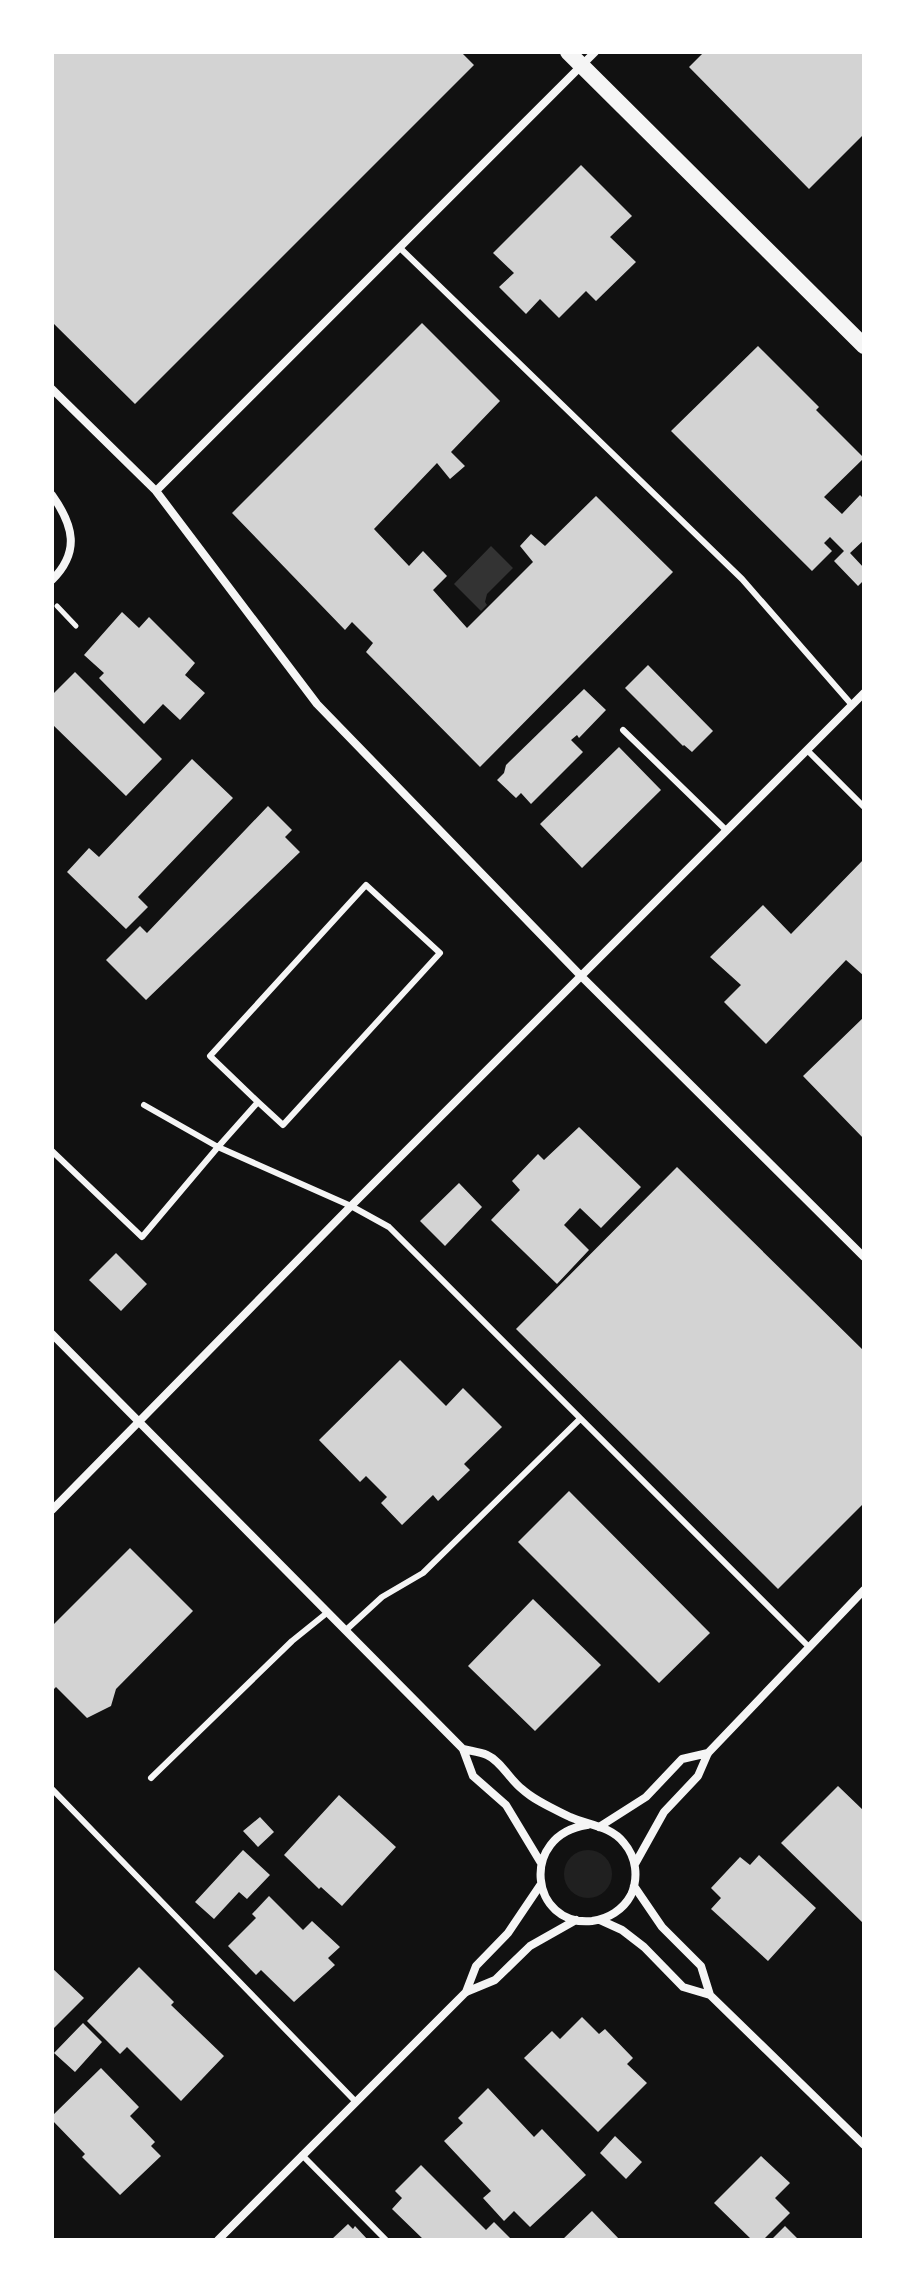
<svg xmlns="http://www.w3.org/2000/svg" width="916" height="2292" font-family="'Work Sans',sans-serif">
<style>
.green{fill:#202020}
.water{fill:#333}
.building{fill:#d3d3d3}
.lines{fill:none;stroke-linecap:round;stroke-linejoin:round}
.path{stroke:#f5f5f5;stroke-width:5}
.service{stroke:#f5f5f5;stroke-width:6}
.minor{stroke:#f5f5f5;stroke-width:8}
.secondary{stroke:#f5f5f5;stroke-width:16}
</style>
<rect width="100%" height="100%" fill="#111"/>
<path class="green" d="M564 1874a24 24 0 1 1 48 0a24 24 0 1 1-48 0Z"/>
<path class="water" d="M491,546l22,22 -26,26 -2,8 2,3 -6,6 -27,-27z"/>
<path class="building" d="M52,52h409l13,13 -339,339 -83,-82z
M704,52h160v82l-55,55 -120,-122z
M581,165l51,51 -22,21 26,25 -40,39 -10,-10 -27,27 -19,-19 -14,15 -27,-27 15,-14 -21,-20z
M422,323l78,78 -49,51 14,14 -15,13 -13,-16 -63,66 35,37 14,-15 24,25 -14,14 34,38 66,-66 -13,-16 11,-12 14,12 51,-50 77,76 -193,195 -114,-115 7,-9 -21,-21 -7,8 -113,-117z
M758,346l61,61 -3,3 48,48 -40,39 18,17 18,-19 4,4v41l-14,13 14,15v12l-6,6 -24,-25 10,-10 -14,-14 -6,6 8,8 -20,20 -141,-140z
M122,612l17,16 10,-11 46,46 -10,12 20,18 -25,27 -17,-16 -19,20 -45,-46 5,-5 -20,-18z
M648,665l65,66 -21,21 -8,-7 -1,1 -58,-58z
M75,672l87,87 -36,37 -74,-72v-29z
M584,689l22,21 -27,28 -2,-3 -6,5 12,12 -52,52 -10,-11 -5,5 -19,-18 7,-7 2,-8z
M619,747l42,43 -79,78 -42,-44z
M192,759l41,39 -95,99 10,10 -22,22 -59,-57 22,-24 10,9z
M268,806l24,24 -7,7 15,15 -154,148 -40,-40 34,-34 7,7z
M864,859v117l-18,-16 -80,84 -42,-42 17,-17 -31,-28 53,-52 28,29z
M864,1017v122l-61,-63z
M579,1127l62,60 -40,41 -21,-20 -16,17 25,25 -32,34 -66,-64 29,-30 -8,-9 26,-27 6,6z
M677,1167l187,184v152l-86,86 -262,-260z
M459,1183l23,24 -37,39 -25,-25z
M116,1253l31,31 -26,27 -32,-31z
M400,1360l46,46 17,-18 39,39 -38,37 6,6 -32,31 -5,-6 -31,30 -21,-22 6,-6 -21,-21 -6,6 -41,-42z
M569,1491l141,142 -51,50 -141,-141z
M130,1548l63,63 -77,78 -5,17 -24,12 -31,-31 -4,4v-65z
M533,1599l68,66 -66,66 -67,-65z
M838,1786l26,25v113l-83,-81z
M339,1795l57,52 -54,59 -21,-19 -2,2 -35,-34z
M260,1817l14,15 -16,15 -15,-16z
M243,1850l27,25 -23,24 -8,-7 -25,27 -19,-17z
M759,1855l57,53 -48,53 -57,-52 10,-11 -10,-10 29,-31 10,8z
M269,1896l34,34 9,-9 28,26 -12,11 7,7 -41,37 -33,-32 -5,5 -28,-29 28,-28 -4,-4z
M139,1967l35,35 -3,3 53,51 -43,45 -54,-54 -7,7 -33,-33z
M52,1968l32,30 -32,32z
M582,2017l17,17 6,-5 28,29 -6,6 20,19 -49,49 -74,-74 28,-27 8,8z
M83,2023l19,19 -27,30 -21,-19z
M101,2068l38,39 -9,9 25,26 -4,4 10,10 -41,39 -38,-38 3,-3 -33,-34v-4z
M488,2088l46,49 8,-8 44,46 -56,52 -16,-16 -10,10 -21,-23 8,-7 -47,-50 19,-18 -5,-5z
M615,2136l27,26 -16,17 -26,-26z
M761,2156l29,27 -15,15 15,15 -27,27h-11l-38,-37z
M421,2165l65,65 8,-8 18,18h-88l-32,-31 10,-11 -7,-7z
M592,2211l28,29h-58z
M348,2224l5,5 2,-3 13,14h-37z
M785,2226l14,14h-28z"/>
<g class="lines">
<path class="path" d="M57,606l19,20"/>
<path class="service" d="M400,248l342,331 110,126
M623,730l104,101
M807,750l57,57
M144,1105l74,42 40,-45 25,23 157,-172 -74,-68 -156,171 48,46
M52,1151l90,86 76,-90 133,59 38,21 420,420
M346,1630l36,-33 41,-24 157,-154
M151,1778l141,-137 36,-29
M52,1789l303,312
M302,2155l84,85"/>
<path class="minor" d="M52,389l104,102 161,213 264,272 283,281
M156,491l439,-439
M52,495c22,31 28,57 0,85
M52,1334l411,415 10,27 33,29 35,58
M52,1510l299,-304 513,-513
M463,1749c8,2 17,3 24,6 14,6 23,25 35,34 13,12 32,20 48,28 18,8 41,9 54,26 12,14 15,34 7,52 -8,15 -23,24 -39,26 -62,6 -73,-86 -5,-96
M599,1827l47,-30 36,-38 26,-6
M635,1864l29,-52 34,-36 10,-23 156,-163
M634,1886l28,41 39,39 9,29
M600,1920l22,10 22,17 39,40 27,8 154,150
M466,1992l10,-26 32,-33 33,-49
M218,2240l248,-248 29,-12 35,-34 46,-26"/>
<path class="secondary" d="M568,52l296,294"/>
</g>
<rect width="916" height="2292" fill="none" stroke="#ffffff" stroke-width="108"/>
</svg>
